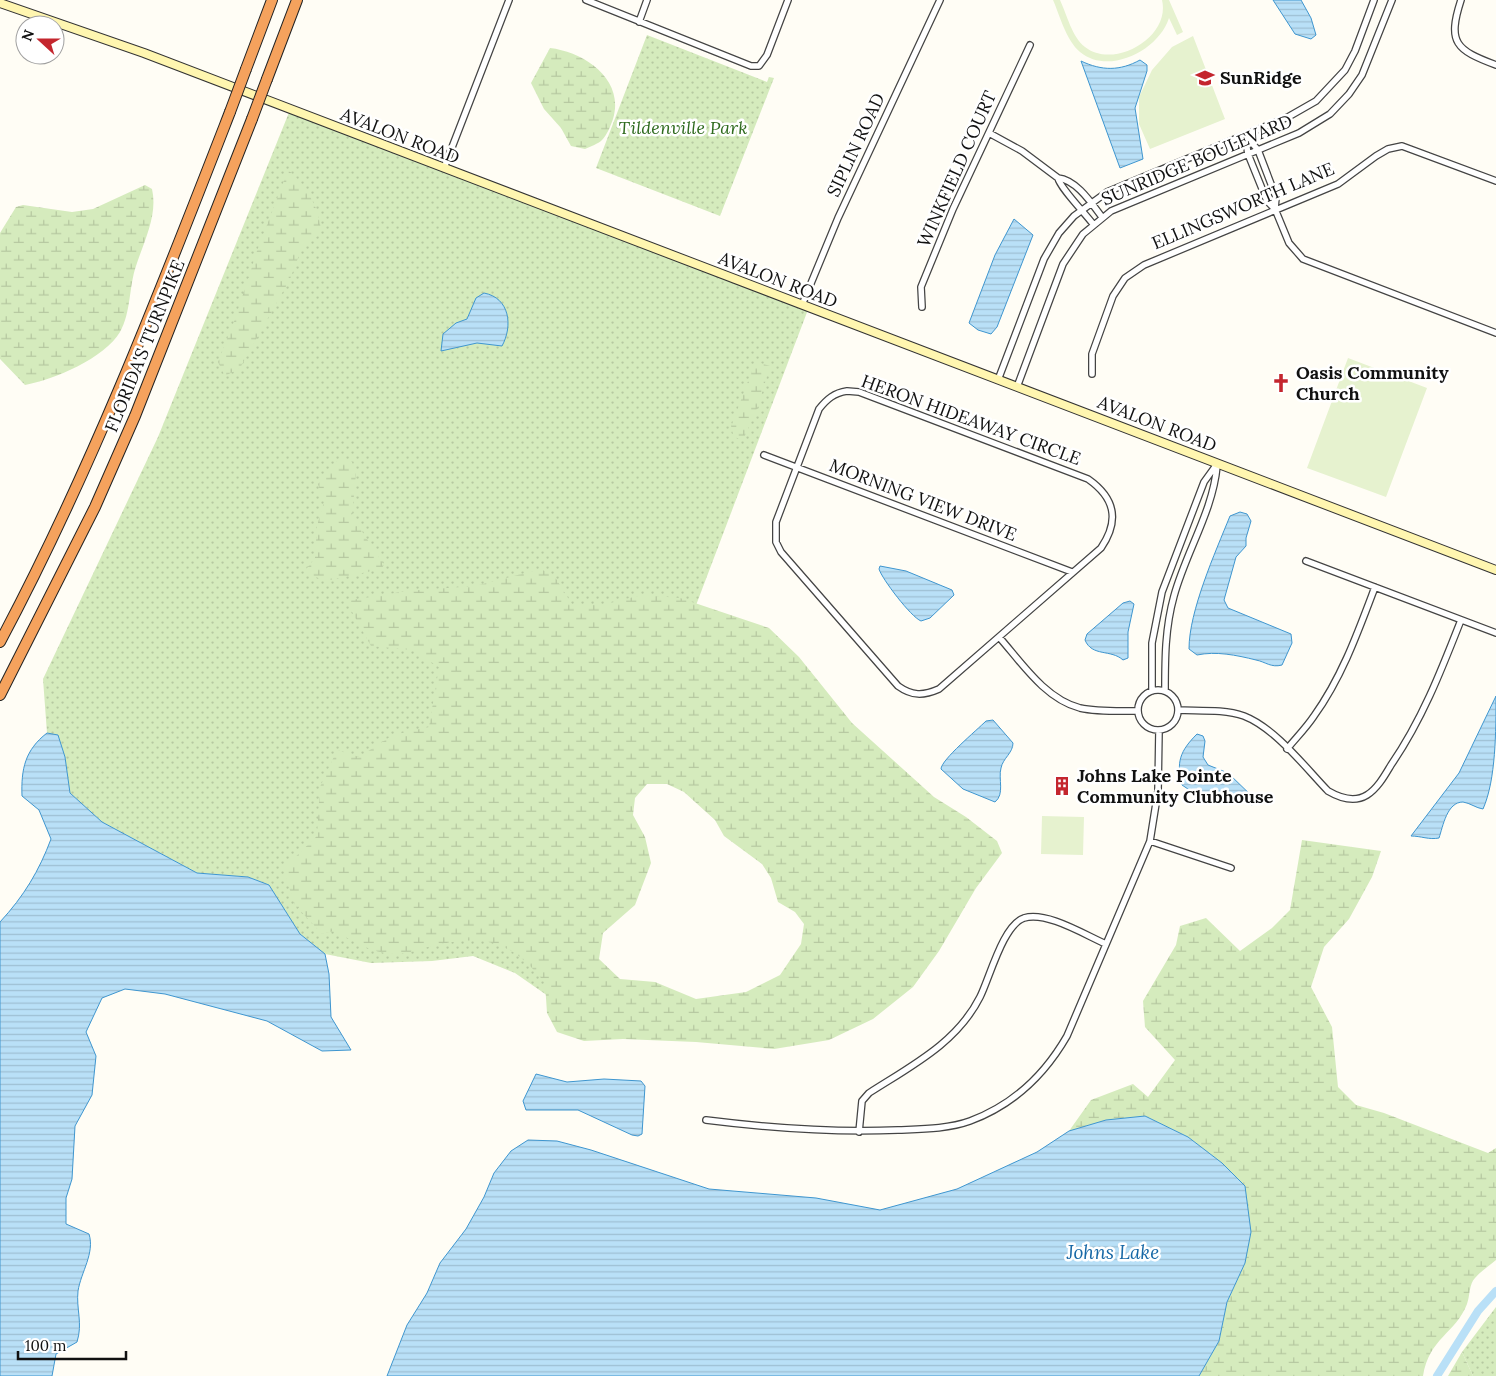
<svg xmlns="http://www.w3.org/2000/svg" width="1496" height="1376" font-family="Lora,serif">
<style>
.grass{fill:url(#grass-dots)}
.wetland{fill:url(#wetland-marsh);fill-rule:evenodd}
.pitch{fill:#e6f2cf}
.water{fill:url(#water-rules);stroke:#3f96cf}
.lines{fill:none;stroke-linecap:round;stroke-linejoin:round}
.canal{stroke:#b9e0f7;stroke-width:8}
.street-casing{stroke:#444;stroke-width:8}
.secondary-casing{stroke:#333;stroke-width:10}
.highway-casing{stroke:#222;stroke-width:12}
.street{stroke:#fff;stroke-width:5.5}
.secondary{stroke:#fff6b0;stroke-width:8}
.highway{stroke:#f5a25d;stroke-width:10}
.highway-bridge-casing{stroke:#222;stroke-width:12;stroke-linecap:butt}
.highway-bridge{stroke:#f5a25d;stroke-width:10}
.labels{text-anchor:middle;stroke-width:5;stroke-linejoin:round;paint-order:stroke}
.poi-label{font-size:18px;font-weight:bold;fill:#111;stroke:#fff;text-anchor:start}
.park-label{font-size:18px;font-style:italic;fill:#2f6b1f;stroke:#fff}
.street-label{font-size:18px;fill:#111;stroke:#fff}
.water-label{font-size:19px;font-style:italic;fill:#1768a6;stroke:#fff}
</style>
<defs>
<pattern id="grass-dots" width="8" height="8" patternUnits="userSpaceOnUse" patternTransform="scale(1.25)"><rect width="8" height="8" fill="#d5ebbd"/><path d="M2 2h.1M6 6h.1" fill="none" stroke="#b6c8a1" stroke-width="1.8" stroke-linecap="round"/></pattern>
<pattern id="wetland-marsh" width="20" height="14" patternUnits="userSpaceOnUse" patternTransform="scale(1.25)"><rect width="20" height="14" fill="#d5ebbd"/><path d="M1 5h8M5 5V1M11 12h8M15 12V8" fill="none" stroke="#b6c8a1"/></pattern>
<pattern id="water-rules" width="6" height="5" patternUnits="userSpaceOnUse" patternTransform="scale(1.25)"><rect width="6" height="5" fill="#b9e0f7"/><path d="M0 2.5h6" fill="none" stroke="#9ebfd3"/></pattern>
</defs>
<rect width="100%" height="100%" fill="#fffdf5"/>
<path class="grass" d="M647,35l120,47 2,-5 5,1 -54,138 -124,-48z
M290,110l519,197 -261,689 -33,-23 -42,-17 -41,5 -61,2 -46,-9 -25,-20 -31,-49 -21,-8 -51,-4 -95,-51 -32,-29 -5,-36 -7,-21 -11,-3 -4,-54 115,-242z
M1496,1307v69h-23l-11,-24z"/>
<path class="wetland" d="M550,48c34,4 75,31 63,71 -2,6 -6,16 -11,21 -4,4 -11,6 -17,9l-14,-3 -10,-18 -17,-19 -13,-26z
M288,170c19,16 33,40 33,64l-18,11 -13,34 -50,89 -15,8 -7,-14 17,-43 22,-68z
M145,185l7,4c6,26 -8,52 -16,77 -7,20 -5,47 -16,66 -15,26 -67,48 -95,53l-25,-26v-126l16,-26 7,-2 49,7 21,-3z
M760,363l10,3 -12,40 -15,34 -9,-3 -3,-10 23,-62z
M344,459l8,3 4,11 -4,43 32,49 -3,4 -56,12 -18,-8v-5l8,-10 2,-32 7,-24 -6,-18 19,-23z
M541,569l14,8 18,29 33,-2 36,-9 38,3 89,30 30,29 53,66 82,74 32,20 31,24 5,12 -26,35 -37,63 -26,36 -40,32 -44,21 -55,9 -78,-7 -73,-3 -39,2 -27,-9 -10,-19 -2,-30c-35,-44 -61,-49 -114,-37 -11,3 -26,9 -37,8 -23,-1 -40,-13 -60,-23l-12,3 -27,-29 -12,-36 34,-33 3,-49 17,-37 22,7 34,-22 36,-8 10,-60 -27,-17 -41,-4 -25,-45 61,-10 68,-5zM647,784h20l17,8 31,28 9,16 38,28 9,14 7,24 17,10 9,12 -3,20 -21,31 -34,17 -50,7 -41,-17 -35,-3 -21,-20 4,-26 32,-28 16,-42 -6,-26 -12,-22 2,-17z
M1302,840l79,11 -9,26 -23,42 -25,28 -13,40 21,40 6,60 18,18 28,8 104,40 8,-5v112c-7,6 -15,11 -21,18 -6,6 -5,18 -8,26 -11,29 -38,34 -44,72h-224l20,-35 8,-39 18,-39 -23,-100 -34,-26 -43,-21 -76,15 22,-31 42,-16 15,13 27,-37 -30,-33 -2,-26 33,-56 4,-19 26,-8 34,33 32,-23 18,-18z
M1462,1352l11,24h-25z"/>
<path class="pitch" d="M1053,0h7c7,15 12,37 25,47 29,23 86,-10 77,-47h7l14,32 -6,3 -8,-17c-10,32 -60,58 -89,34 -14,-12 -20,-36 -27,-52z
M1193,36l32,83 -75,30 -11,-25v-27l13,-27 20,-23z
M1348,358l79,30 -41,109 -79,-29z
M1042,816l42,1 -1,38 -42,-1z"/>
<path class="water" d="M1273,0h28l10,18 5,17 -5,4 -16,-5z
M1140,60l7,5v6l-12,37 8,51 -23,9 -39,-107c21,10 39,10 59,-1z
M1014,219l19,16 -36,92 -6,7 -13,-4 -9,-7 26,-68z
M484,293c26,5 29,33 18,53l-25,-3 -36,8 2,-17 13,-11 11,-4 9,-21z
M1240,512l7,2 4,7 -5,17v8l-10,11 -12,43 4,8 63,26 1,9 -10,22c-11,3 -16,-3 -26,-5 -20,-5 -40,-9 -59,-5l-8,-6c0,-38 26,-96 41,-133z
M880,566l26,5 46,19 2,5 -24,23 -9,3c-10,-4 -39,-42 -42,-52z
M1130,601l4,3 -6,28v26l-5,2c-12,-11 -31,-3 -38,-20l2,-6 36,-31z
M1496,696c0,34 0,84 -13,113 -7,-1 -13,-6 -20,-7 -16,0 -20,24 -24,36 -10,2 -18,-2 -28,-2l48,-63z
M993,720l20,23c0,10 -10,15 -12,25 -3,11 4,26 -6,34l-32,-13 -22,-20c0,-9 36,-39 45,-48z
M47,733l11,2 7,22 5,36 32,29 95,51 51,4 21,8 31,49 25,20 4,20 2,43 20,33 -29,1 -55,-30 -102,-27 -40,-5 -23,9 -16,34 10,24 -4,39 -17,31 -3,53 -6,19v26l23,10c6,19 -8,38 -11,57 -2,18 5,32 -1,51l-21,12 -4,22h-52v-454c24,-26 39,-51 51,-83l-12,-29 -17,-14c-1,-27 3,-46 25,-63z
M1197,734l6,2 2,5 -2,16 5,8 20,8 29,28 -5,4 -17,-8 -41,-4 -12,-8c-6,-23 -2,-34 15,-51z
M536,1074l31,8 37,-3 37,2 4,5 -3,48 -4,2 -6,-1 -54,-25h-52l-3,-9z
M1145,1116l43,21 34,26 23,23 6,46 -6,31 -18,39 -8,39 -20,35h-812l20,-51 20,-32 13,-30 26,-34 18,-32 10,-24 17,-22 17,-11 29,1 34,9 118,39 107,9 64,12 77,-21 80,-37 32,-21 37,-11z"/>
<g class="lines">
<path class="canal" d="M1437,1376l41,-65 18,-20"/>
<g class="street-casing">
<path id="street" d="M586,0l165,66h8l8,-11 21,-55
M1461,0c-14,43 -5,50 35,65
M639,22l8,-22
M989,133l33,18 36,27
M1245,135l3,19 19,47 8,8 14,34 14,16 193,74
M1245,135l13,15 18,47 -1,12
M444,168l65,-168
M1093,224c-8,-11 -33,-36 -35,-46 19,2 34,26 44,39
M802,305l36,-87 102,-218
M922,307l-1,-20 32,-78 77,-164
M1092,374v-20l21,-58 12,-18 19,-13 194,-81 38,-28 12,-7 14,-3 94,35
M998,380l46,-121 15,-26 15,-17 33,-24 181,-75 28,-16 29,-31 10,-19 19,-51
M1017,387l46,-123 20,-30 28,-23 188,-78 31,-19 19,-20 13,-19 30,-75
M847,391l12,1 229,87c27,19 32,41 13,69l-162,141c-16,7 -27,7 -41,-3l-117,-134 -5,-10v-20l43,-113c8,-10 15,-16 28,-18z
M764,455l308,117
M1306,561l190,72
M999,637c22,25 46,62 81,71 18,4 39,3 58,3
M1138 710a20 20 0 1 1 40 0a20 20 0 1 1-40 0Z
M1152,691v-48l10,-51 42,-110 13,-18
M1165,691c0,-32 0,-63 9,-95 12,-44 39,-85 43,-130
M1178,710c21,1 46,-1 66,6 31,12 61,51 84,75 12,7 26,12 39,4 11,-7 18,-20 24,-30 31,-45 50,-94 70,-145
M1287,749c9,-11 19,-21 27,-33 28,-39 44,-84 61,-129
M1150,841l81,27
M706,1120c64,8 127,13 192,10 23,-1 50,-1 72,-9 43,-16 74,-45 97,-85l83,-195 8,-50 1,-61
M859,1132l3,-31 7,-8c42,-27 88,-50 111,-96 10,-20 23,-72 44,-79 23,-7 61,17 82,26"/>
</g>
<g class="secondary-casing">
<path id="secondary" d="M0,3l144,50 1352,517"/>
</g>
<g class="highway-casing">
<path id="highway" d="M246,69l26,-69
M267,79l30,-79
M0,642c91,-171 160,-350 230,-530
M0,695l95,-188 40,-91 117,-297"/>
</g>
<use href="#street" class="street"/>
<use href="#secondary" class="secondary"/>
<use href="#highway" class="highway"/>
<g class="highway-bridge-casing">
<path id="highway-bridge" d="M230,112l16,-43
M252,119l15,-40"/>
</g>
<use href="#highway-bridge" class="highway-bridge"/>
</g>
<defs>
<g id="school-bare" transform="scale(1.5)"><path d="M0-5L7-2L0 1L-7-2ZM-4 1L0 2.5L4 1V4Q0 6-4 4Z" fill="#c4262e" stroke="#fff" stroke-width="2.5" paint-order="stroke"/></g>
<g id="church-bare" transform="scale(1.5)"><path d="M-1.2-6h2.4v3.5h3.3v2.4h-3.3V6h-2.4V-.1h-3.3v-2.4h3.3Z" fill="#c4262e" stroke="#fff" stroke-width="2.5" paint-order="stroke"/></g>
<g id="building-bare" transform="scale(1.5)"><path d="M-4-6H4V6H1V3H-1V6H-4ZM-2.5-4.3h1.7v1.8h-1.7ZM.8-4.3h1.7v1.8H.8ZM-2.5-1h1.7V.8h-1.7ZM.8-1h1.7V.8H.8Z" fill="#c4262e" stroke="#fff" stroke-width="2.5" paint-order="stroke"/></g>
</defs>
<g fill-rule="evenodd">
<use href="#school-bare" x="1205" y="78"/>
<use href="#church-bare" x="1281" y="383"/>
<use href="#building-bare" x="1062" y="786"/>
</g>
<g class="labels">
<g class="poi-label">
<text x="1220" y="84">SunRidge</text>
<text x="1296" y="379">Oasis Community<tspan x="1296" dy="21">Church</tspan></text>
<text x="1077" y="782">Johns Lake Pointe<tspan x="1077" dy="21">Community Clubhouse</tspan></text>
</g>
<g class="park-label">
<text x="683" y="134">Tildenville Park</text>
</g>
<g class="street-label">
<text transform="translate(400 136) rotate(21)" y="6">AVALON ROAD</text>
<text transform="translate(856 145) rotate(-65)" y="6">SIPLIN ROAD</text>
<text transform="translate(1197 160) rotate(-23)" y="6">SUNRIDGE BOULEVARD</text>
<text transform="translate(957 169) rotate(-66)" y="6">WINKFIELD COURT</text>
<text transform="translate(1243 206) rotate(-23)" y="6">ELLINGSWORTH LANE</text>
<text transform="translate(778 280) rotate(21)" y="6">AVALON ROAD</text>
<text transform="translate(145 346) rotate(-68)" y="6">FLORIDA'S TURNPIKE</text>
<text transform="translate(971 420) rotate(20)" y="6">HERON HIDEAWAY CIRCLE</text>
<text transform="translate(1157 424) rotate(21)" y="6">AVALON ROAD</text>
<text transform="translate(923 500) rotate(21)" y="6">MORNING VIEW DRIVE</text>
</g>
<g class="water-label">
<text x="1113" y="1259">Johns Lake</text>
</g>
</g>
<g transform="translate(40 40) rotate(291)"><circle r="24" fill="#ffffff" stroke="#a0a0a0"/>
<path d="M0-4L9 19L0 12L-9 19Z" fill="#c4262e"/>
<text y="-8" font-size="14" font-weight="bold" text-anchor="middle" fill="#111111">N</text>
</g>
<path d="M18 1351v8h108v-8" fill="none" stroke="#111111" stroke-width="2.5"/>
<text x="25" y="1351" font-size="15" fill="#111111" stroke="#ffffff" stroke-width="4" paint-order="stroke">100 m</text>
</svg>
